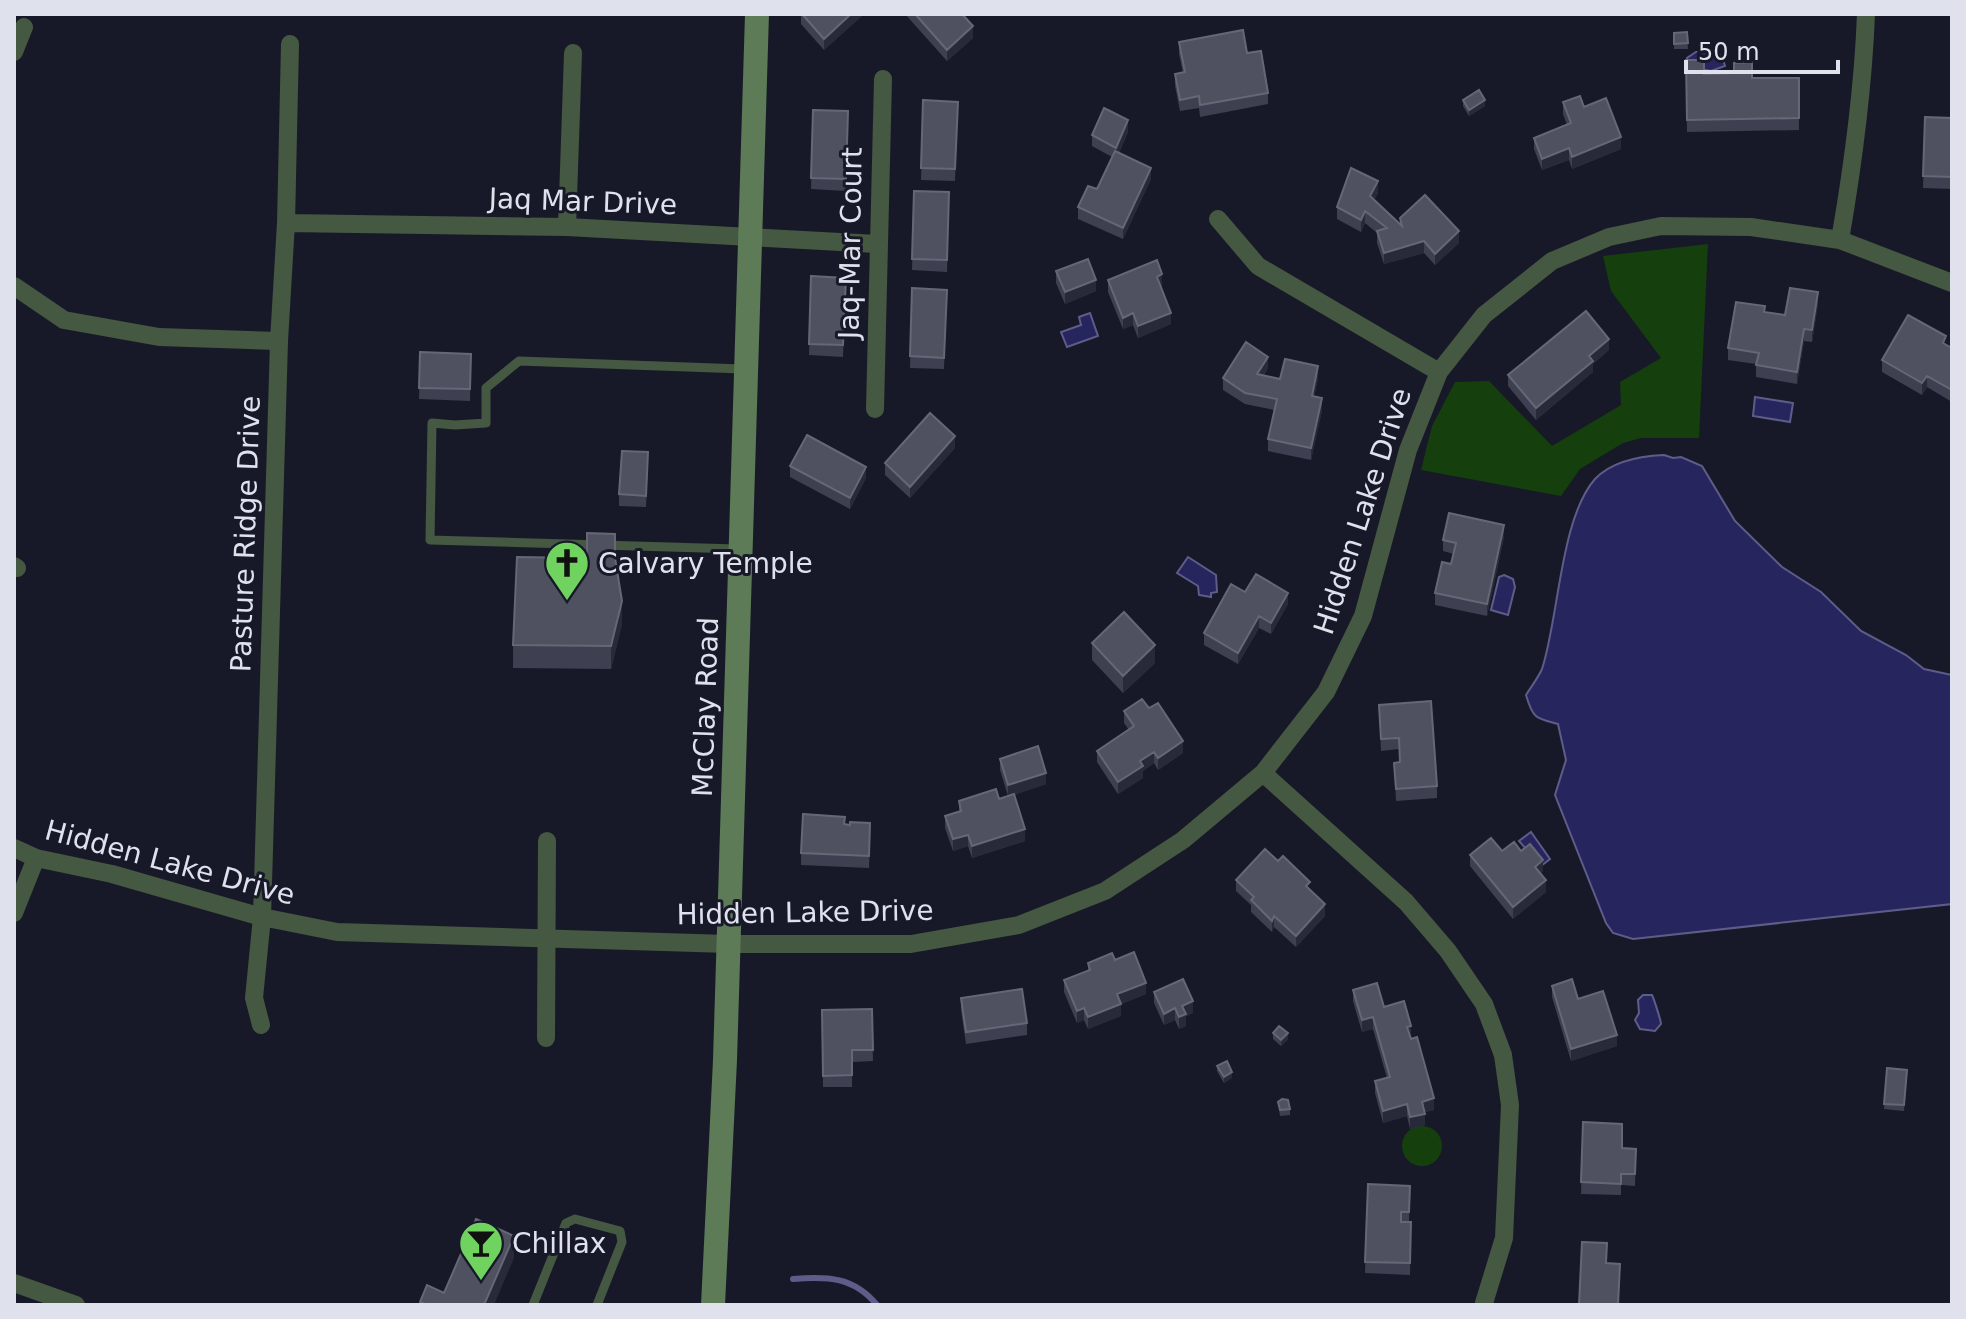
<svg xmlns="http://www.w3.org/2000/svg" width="1966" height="1319" font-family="'DejaVu Sans',sans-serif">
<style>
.green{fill:#153f0d}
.water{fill:#27255e;stroke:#5e5d89;stroke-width:2}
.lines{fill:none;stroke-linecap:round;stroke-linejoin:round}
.stream{stroke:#5e5d89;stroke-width:6}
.lane{stroke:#455841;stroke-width:9}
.street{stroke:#455841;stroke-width:18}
.secondary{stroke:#5c7b56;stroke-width:24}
.wall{fill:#3e3f50}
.shaded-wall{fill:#282939}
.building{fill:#4f5161;stroke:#666776;stroke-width:2}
.labels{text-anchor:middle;stroke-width:6;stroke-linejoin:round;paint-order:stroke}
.street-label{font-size:28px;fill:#dfe1ec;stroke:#181928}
.poi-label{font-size:28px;fill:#dfe1ec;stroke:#181928;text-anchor:start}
</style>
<rect width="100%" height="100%" fill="#181928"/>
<path class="green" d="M1708,244l-9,194h-58l-18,5 -43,26 -19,27 -140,-26 11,-44 23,-44 34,-1 63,65 69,-41 -1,-23 41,-24 -50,-67 -8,-35z
M1402 1146a20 20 0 1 1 40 0a20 20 0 1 1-40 0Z"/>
<path class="water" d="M1696,52h19l7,4 3,10 -14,5 -22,-4 -2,-9z
M1090,313l8,23 -31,11 -6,-15 20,-7 -2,-8z
M1755,397l38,6 -3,19 -37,-6z
M1664,455l9,3 8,-1 21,9 33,55 47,46 39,25 40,39 45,24 18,14 28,6v229l-319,35 -20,-6 -7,-10 -51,-128 11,-35 -8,-36c-22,-6 -25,-5 -32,-29 5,-8 12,-17 16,-26 17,-52 18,-150 53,-190 17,-18 46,-23 69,-24z
M1188,557l28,18 1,17 -6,1v4l-12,-2 -1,-9 -21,-13z
M1504,575l9,4 2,8 -7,28 -17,-5 8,-33z
M1531,832l19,27 -9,7 -22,-25z
M1643,995h9c2,4 9,26 9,29l-6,7 -15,-2 -5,-9 4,-7 -1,-13z"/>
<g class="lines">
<path class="stream" d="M793,1279c35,-3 61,-2 84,26"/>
<path class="lane" d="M737,549l-307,-9 2,-117 23,2 31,-2v-35l33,-27 224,8
M533,1305l33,-82 9,-4 45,12 2,11 -25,63"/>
<path class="street" d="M14,52l10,-25
M1218,219l40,47 181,106
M286,223l281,4 310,17
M567,227l6,-174
M1840,240c13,-75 23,-149 26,-226
M14,286l50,34 95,17 120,4
M875,409l8,-330
M14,566l3,2
M1263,773l143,129 42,49 36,53 19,51 7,50 -6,133 -20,65
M14,848l22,10 76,16 150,43 75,15 391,12h183l108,-19 86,-34 78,-51 80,-67 63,-81 37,-76 45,-166 31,-78 45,-57 68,-54 57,-24 52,-11 90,1 89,13 112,43
M14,913l22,-55
M261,1025l-7,-27 8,-81 17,-576 7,-118 4,-179
M546,1038l1,-197
M14,1283l62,22"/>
<path class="secondary" d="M713,1305l12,-245 32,-1046"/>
</g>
<path class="wall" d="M801,14h63l-40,36 -23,-26z
M905,14h57l11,24 -26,23z
M1687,32l1,17h-14v-16z
M1179,42l68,11 21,40v11l-68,13 -1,-9 -19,3 -5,-25v-12l8,-1 -4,-19z
M1686,60l18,14 48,4h47v52l-112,2z
M923,100l35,2 -3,79 -34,-1z
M1463,100l22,6 -16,10 -6,-10z
M1563,102l21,5 37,42 -49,20 -3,-9 -27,10 -8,-21v-11l33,-13 -4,-11z
M813,110l35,1 -2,80 -35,-2z
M1925,117l27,1v71l-29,-1z
M1128,132l-9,21 32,26 -28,60 -45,-20v-12l19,-18 15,-32 -20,-11v-11z
M914,191l35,1 -2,80 -35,-2z
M1378,193l-4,7 26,25v-7l59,25 -24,22 -11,-12 -40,11 -7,-21v-10l-12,-10 -4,9 -24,-13v-12z
M1056,271l40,20 -31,13 -9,-21z
M811,276l35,2 -3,79 -34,-2z
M1108,280l54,6 -1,1 10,37 -33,14 -5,-13 -10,4 -15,-37z
M912,288l35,2 -3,79 -34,-1z
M1818,304l-6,38 -8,-1 -7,43 -41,-7v-13l-28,-4v-12l37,-36 20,3z
M1946,345l6,3v54l-25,-15 -5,8 -40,-23v-12z
M1609,350l-16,14v8l-57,48 -28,-34v-11z
M420,352l51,2 -1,47 -51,-2z
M1268,368l-4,7 16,4 38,-1 -4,19 8,13 -11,50 -43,-9v-12l6,-29 -29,-6 -22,-14v-12z
M955,448l-45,50 -25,-23v-12z
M648,464l-2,43 -27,-1v-12z
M790,466l76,12 -16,31 -60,-32z
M1504,537l-17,79 -52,-11v-12l16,-29 3,-10 -11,-3v-11z
M615,560l7,64 -11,45 -98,-1v-23z
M1245,592l43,12 -17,30 -12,-6 -21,36 -34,-19v-12z
M1092,643l63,20 -32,30 -31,-33z
M1379,705l58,81v12l-41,3 -2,-38 5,-1v-13l-18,2z
M1124,711l59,42 -25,17 -4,-7 -11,8v7l-25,16 -21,-32v-11l32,-21 -5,-7z
M1000,759l46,25 -32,11 11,46 -53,17 -4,-12 -15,5 -8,-23v-12l14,-4v-11l40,-2 9,-3 -8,-26z
M845,825h5l20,10 -1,33 -68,-3v-12z
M1502,851h19l22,20 -3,3 6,18 -33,27 -43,-53v-11z
M1236,880l74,10 15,26 -29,31 -22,-20 -2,5 -21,-20v-7l-15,-14z
M1115,960l31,34 -25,10v12l-33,13 -4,-9 -7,3 -13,-31v-12l24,-9v-8z
M1552,986l26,13 39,47 -46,15 -19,-64z
M1353,990l31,17 27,31 23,72 -9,2v13l-15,4 -3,-13 -24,7 -8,-30v-12l12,-3 -14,-49 -11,3 -9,-31z
M1154,992l39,21 -7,3v10l-7,3 -4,-9 -11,5 -10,-22z
M961,998l66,25v12l-61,9 -5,-34z
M872,1009l1,52 -21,1v25h-29l-1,-77z
M1273,1033l15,6 -7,7 -8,-7z
M1217,1066l15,12 -8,5 -7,-12z
M1887,1068l20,2 -3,41 -20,-2z
M1278,1102l12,7v6l-10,1z
M1583,1122l39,26 14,1 -1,37 -14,-1v10l-40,-1z
M1368,1184l42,2 -1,36h2l-1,53 -45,-2z"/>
<path class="shaded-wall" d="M851,14h13l-40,36v-11z
M973,26v12l-26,23v-11z
M1485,100v6l-16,10v-6z
M1128,120v12l-12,27v-11z
M1621,137v12l-49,20v-12z
M1569,148v12l-27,10v-11z
M1151,168v11l-28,60v-11z
M1378,181v12l-8,15v-12z
M1365,211v12l-4,9v-12z
M1459,231v12l-24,22v-11z
M1424,241v12l-40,11v-11z
M1162,274v12l-5,2v-11z
M1096,280v11l-31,13v-12z
M1818,292v12l-6,38v-12z
M1133,313v12l-10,4v-11z
M1171,313v11l-33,14v-12z
M1804,329v12l-7,43v-12z
M1609,339v11l-16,14v8l-57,48v-12l53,-52z
M1268,357v11l-11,17v-11z
M1318,366v12l-6,30v-12z
M1927,376v11l-5,8v-12z
M1322,398v12l-11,50v-12z
M955,436v12l-45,50v-11z
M866,467v11l-16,31v-11z
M1504,525v12l-17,79v-12z
M1288,593v11l-17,30v-11z
M622,601v23l-11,45v-23z
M1259,616v12l-21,36v-11z
M1155,645v18l-32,30v-17z
M1183,741v12l-25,17v-12z
M1154,752v11l-11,8v7l-25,16v-12l22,-21z
M1046,773v11l-38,13v-12z
M1025,829v12l-53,17v-12z
M968,835v11l-15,5v-12z
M1543,860v11l-8,7v-11z
M1546,880v12l-33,27v-12z
M1325,904v12l-29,31v-11z
M1274,916v11l-2,5v-11z
M1146,983v11l-25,10v12l-33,13v-12l29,-23z
M1193,1001v12l-7,3v10l-7,3v-12l3,-11z
M1084,1008v12l-7,3v-12z
M1175,1008v12l-11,5v-11z
M1373,1017v12l-11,3v-12z
M1411,1026v12l-4,1v-12z
M1288,1033v6l-7,7v-6z
M1617,1035v11l-46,15v-12z
M1232,1072v6l-8,5v-6z
M1434,1098v12l-12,3v-11z
M1407,1104v12l-24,7v-12z
M1425,1114v11l-15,4v-12z
M514,1236v22l-20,47h-10z"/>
<path class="building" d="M802,14h49l-27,25z
M915,14h47l11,12 -26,24z
M1243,30l4,23 14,-2 7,42 -68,12 -1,-9 -19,4 -5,-26 10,-2 -6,-30z
M1687,32l1,11 -14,1v-11z
M1686,60h18v14l30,-1v-10l18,-1v16h47v40l-112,2z
M1479,90l6,10 -16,10 -6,-10z
M1580,96l4,11 22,-9 15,39 -49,20 -3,-9 -27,11 -8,-21 37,-15 -8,-21z
M923,100l35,2 -3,67 -34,-1z
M1104,108l24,12 -12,28 -24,-13z
M813,110l35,1 -2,68 -35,-1z
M1925,117l27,1v59l-29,-1z
M1115,151l36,17 -28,60 -45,-21 10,-21 9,3z
M1351,168l27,13 -8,15 32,30 -2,-8 25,-23 34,36 -24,23 -11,-13 -40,12 -7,-22 10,-3 -22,-17 -4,9 -24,-13z
M914,191l35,1 -2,68 -35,-1z
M1088,259l8,21 -31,12 -9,-21z
M1157,260l5,14 -5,3 14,36 -33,13 -5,-13 -10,5 -15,-38z
M811,276l35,2 -3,67 -34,-1z
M912,288l35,2 -3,68 -34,-2z
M1790,288l28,4 -6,38 -8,-1 -7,43 -41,-7 3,-12 -31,-5 8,-46 29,4 -1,6 21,3z
M1586,311l23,28 -20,17 4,5 -57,47 -28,-33z
M1908,315l38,21 -3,7 9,5v42l-25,-14 -5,7 -40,-23z
M1246,342l22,15 -11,17 23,5 5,-20 33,7 -6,30 10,2 -11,50 -43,-9 9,-40 -32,-6 -22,-15z
M420,352l51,2 -1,35 -51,-1z
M930,413l25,23 -45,51 -25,-24z
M807,435l59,32 -16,31 -60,-32z
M622,451l26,1 -2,44 -27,-2z
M1449,513l55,12 -17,79 -52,-11 7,-31 9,2 5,-21 -13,-3z
M587,533l28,1v24l7,43 -11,45 -98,-1 4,-88 70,1z
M1256,574l32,19 -17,30 -12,-7 -21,37 -34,-20 27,-49 14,8z
M1124,612l31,33 -32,31 -31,-33z
M1142,699l7,9 9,-5 25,38 -25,17 -4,-6 -14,9 3,5 -25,16 -21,-31 37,-25 -10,-15z
M1431,701l6,85 -41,3 -2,-26 6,-1 -1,-24 -18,1 -2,-34z
M1038,746l8,27 -38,12 -8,-26z
M996,789l3,10 15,-5 11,35 -53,17 -4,-11 -15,4 -8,-23 16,-5 -2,-10z
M803,814l42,3 -1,7 6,1v-3l20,1 -1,33 -68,-3z
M1491,838l11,13 12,-9 7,9 9,-7 13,16 -8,7 11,13 -33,27 -43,-52z
M1265,849l13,12 5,-5 27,26 -4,4 19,18 -29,32 -22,-20 -2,5 -21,-21 3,-3 -18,-17z
M1134,952l12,31 -29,11 4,10 -33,13 -4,-9 -7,3 -13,-31 26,-10 -2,-7 24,-10 3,7z
M1183,979l10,22 -11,5 4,8 -7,3 -4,-9 -11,6 -10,-22z
M1572,979l6,20 25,-8 14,44 -46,14 -19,-63z
M1377,983l7,24 20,-6 7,25 -4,1 4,12 6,-2 17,61 -12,4 3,12 -15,3 -3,-13 -24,7 -8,-30 15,-4 -17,-60 -11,3 -9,-30z
M1022,989l5,34 -61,9 -5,-34z
M872,1009l1,41h-21v25l-29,1 -1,-66z
M1279,1026l9,7 -7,7 -8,-7z
M1227,1061l5,11 -8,5 -7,-11z
M1887,1068l20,2 -3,35 -20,-1z
M1282,1099l6,1 2,9 -10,1 -2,-8z
M1583,1122l39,2v24l14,1 -1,25h-14v10l-40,-2z
M1368,1184l42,2 -1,26h-8v10h10l-1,41 -45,-1z
M476,1219l38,17 -30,69h-57l-7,-3 7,-17 17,8z
M1582,1242l25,1 -1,20 14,1 -2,41h-39z"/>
<defs>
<g id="church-pin" transform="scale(2.3)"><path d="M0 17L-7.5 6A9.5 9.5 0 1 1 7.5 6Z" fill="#70d35f" stroke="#181928"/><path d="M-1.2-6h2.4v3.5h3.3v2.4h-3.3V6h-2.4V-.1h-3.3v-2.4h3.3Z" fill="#111"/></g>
<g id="bar-pin" transform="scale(2.3)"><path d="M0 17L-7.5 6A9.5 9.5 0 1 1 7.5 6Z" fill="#70d35f" stroke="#181928"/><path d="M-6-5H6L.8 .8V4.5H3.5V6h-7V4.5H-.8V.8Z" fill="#111"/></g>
</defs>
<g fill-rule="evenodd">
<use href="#church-pin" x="567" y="563"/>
<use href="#bar-pin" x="481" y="1243"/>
</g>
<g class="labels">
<g class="street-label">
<text transform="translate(583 201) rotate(2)" y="10">Jaq Mar Drive</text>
<text transform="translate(850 243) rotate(-89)" y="10">Jaq-Mar Court</text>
<text transform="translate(1362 511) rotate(-72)" y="10">Hidden Lake Drive</text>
<text transform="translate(245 534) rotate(-88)" y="10">Pasture Ridge Drive</text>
<text transform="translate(705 707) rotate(-88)" y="10">McClay Road</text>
<text transform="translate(170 862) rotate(15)" y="10">Hidden Lake Drive</text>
<text transform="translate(805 912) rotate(-1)" y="10">Hidden Lake Drive</text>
</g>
<g class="poi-label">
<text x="598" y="573">Calvary Temple</text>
<text x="512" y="1253">Chillax</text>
</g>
</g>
<rect width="1966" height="1319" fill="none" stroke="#dfe1ec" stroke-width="32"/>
<path d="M1686 60v12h152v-12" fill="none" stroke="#dfe1ec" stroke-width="4"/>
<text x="1698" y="60" font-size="24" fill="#dfe1ec" stroke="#181928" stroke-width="6" paint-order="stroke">50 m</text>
</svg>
